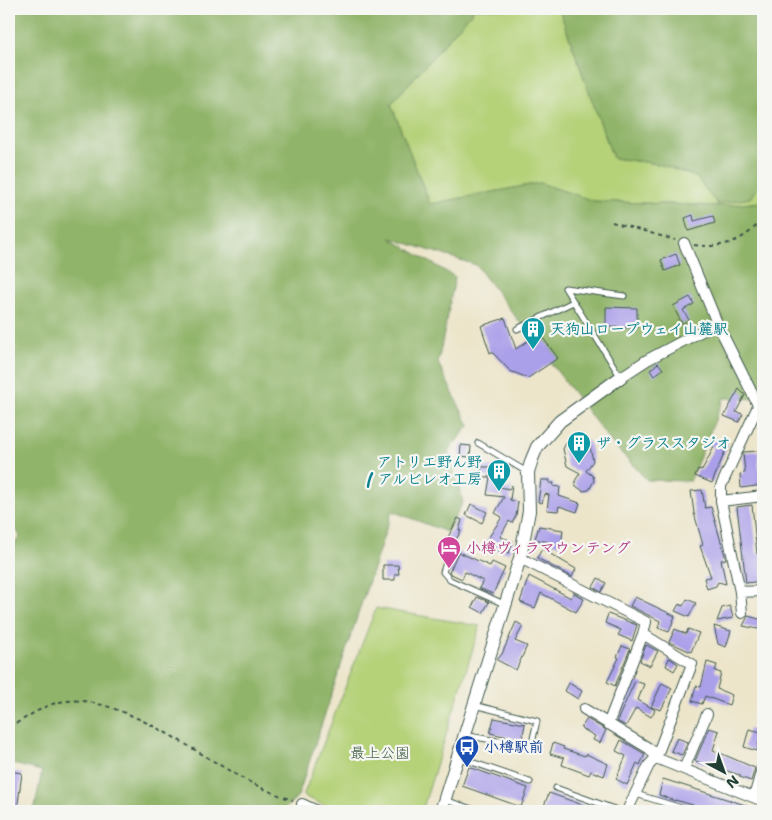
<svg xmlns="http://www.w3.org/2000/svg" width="772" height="820" font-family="'Shantell Sans','Klee One',sans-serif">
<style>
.green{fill:#b5d279;stroke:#6a8856}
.forest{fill:#90b469;stroke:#58784e}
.building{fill:#aa9fe9}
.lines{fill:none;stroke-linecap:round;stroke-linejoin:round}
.service-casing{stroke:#3e564a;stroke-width:7}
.minor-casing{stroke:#3e564a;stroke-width:12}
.tertiary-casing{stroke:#3e564a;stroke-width:14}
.path{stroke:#3e564a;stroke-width:2;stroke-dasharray:4 4;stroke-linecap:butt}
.service{stroke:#fff;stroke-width:5}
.minor{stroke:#fff;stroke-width:10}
.tertiary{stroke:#fff;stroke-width:12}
.labels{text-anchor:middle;stroke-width:4.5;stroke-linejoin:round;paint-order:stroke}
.culture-label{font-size:15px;font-weight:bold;fill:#0d838f;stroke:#f6f6f2;text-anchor:start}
.hotel-label{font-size:15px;font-weight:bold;fill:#b23c85;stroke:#f6f6f2;text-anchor:start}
.transit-label{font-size:15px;font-weight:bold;fill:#164399;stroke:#f6f6f2;text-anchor:start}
.park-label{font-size:15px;fill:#3d5b42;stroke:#f6f6f2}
</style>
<rect width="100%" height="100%" fill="#f6f6f2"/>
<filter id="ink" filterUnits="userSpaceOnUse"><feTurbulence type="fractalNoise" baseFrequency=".02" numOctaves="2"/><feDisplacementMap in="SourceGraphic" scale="10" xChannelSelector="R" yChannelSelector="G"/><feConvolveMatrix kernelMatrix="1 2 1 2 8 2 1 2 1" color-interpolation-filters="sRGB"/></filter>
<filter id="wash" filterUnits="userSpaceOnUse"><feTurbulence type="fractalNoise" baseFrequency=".0096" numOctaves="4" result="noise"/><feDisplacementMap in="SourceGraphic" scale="20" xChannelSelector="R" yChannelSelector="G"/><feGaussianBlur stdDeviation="1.12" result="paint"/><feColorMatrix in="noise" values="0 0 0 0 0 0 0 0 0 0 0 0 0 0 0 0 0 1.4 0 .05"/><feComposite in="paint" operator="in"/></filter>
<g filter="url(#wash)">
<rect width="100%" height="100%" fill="#ece5ca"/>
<path class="green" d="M472,9h87l54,149 46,6 37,13 21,27 33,-6 13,-18v22l-44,4 -126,-5 -53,-18 -110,21 -39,-100 82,-93z
M376,608l104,18 -58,185h-84l-35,-15z"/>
<path class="forest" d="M9,9h463l1,2 -82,93 39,100 110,-21 54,18 125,5 44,-4v197l-39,-1 -34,83 -43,-1 -36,-38 -135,-177 -86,-27 65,39 -17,86 31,63 -21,25 15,51 -16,30 -55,-21 -94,285 -16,15h-248l8,-40 -33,-8v-210l11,-17 -11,-18z
M559,9h200l4,15v156l-13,18 -33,6 -21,-27 -37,-13 -46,-6z"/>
<g id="blocks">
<path class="building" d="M693,215l1,6 19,-5 2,7 -27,8 -3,-13z
M676,254l4,11 -15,6 -4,-11z
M690,297l4,7 -11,6 6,10 -7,4 -9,-18z
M606,307l31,1v20l-31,-1z
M505,318l11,31 23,-16 19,25 -30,20 -18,-7 -18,-19 -2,1 -9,-27z
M658,363l5,6 -9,7 -4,-6z
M739,389l6,6 -9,17 7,2 -4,8 -15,-6z
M713,437l15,7 -16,39 -17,-7 3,-7 4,1 12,-23 -5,-2z
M583,439l6,3 4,19 -7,10 7,5 1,5 -5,9 -6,1 -7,-5 -1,-5 5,-8 -13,-7 -4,-17 3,-6z
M461,445l10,1 -1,11 -10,-1z
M758,451l1,21 4,-1v14l-22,3 -1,-14 5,-1 -2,-19 1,-2z
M481,467h19v20l9,2 3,-4 -2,15 8,2 -2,14 -4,7 -3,-2 -9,16 13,4 -4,12 -26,-7 19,-29 -7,-4 9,-16 -17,-2 3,-18h-9z
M541,480h9l-1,3h5l-1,3 7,1 -1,9 21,7 -3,9 -18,-6 -1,5 -11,-1 2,-15 -4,-1 -3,9 -4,-1z
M702,490l3,18 6,-1 15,52 -5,1 5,24 -8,-2 -2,4 -9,3 -3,-11 7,-1 -11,-31 3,-1 -9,-32 -3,-22z
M471,504l16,8 -5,11 -16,-8z
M752,505l5,49 4,-1 2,28 -17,2 -9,-76z
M458,518l4,2 -3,10 2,1 -7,12 -7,-4z
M539,526l24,4 -2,15 -26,-6z
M542,549l34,20 -4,8 -35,-19z
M458,552l32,14 2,-4 13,6 -12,26 -14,-6 4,-7 -18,-9 -3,7 -13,-6z
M383,565h15l1,9h-4v6h-12z
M529,576l42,22 3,-5 10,6 -8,13 -35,-19 -6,15 -15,-6z
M598,578l8,5 -5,9 -8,-5z
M477,597l12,5 -6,11 -11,-6z
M635,597l40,19 -6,16 -11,-4 2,-7 -30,-15z
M687,599l9,4 -7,14 -14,-6 4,-7 4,2z
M730,606l3,12 -16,3 5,-13z
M608,614l29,11 -5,16 -14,-6 3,-5 -16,-7z
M748,616l15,4v10l-20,-4z
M516,622l7,4 -8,15 12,5 -11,24 -19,-10 5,-6z
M714,626l17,5 -5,16 -8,-3z
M675,629l11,5 2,-5 11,4 -8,19 -22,-10z
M646,645l12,6 -8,15 -10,-5z
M622,646l8,3 -15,37 -8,-4 12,-24 -2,-1z
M669,658l9,6 -4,7 -8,-5z
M707,662l10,3 -2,6 6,2 -4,16 15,6 -3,10 -24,-9 -3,8 -10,-3 4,-15 5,1z
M635,681l9,3 -6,16 17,10 -4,7 -15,-9 -10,18 -9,-5z
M569,683l13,8 -4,8 -13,-8z
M662,683l10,5 -11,22 -10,-3z
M494,718l31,6 -3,16 -32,-7z
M587,719l19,11 -6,13 -7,-3 2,-4 -14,-8z
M709,728l10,3 -6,19 42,18 -4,13 -11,-4v-2l-45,-14z
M749,729l12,3 -4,19 -13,-4z
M677,738l11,4 -6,13 -11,-4z
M621,740l24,14 -5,11 -3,-2 -10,22 -11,-6 10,-23 -10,-5z
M553,743l11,4 -1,2 22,7 1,-2 22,10 -4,12 -13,-5 -2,4 -27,-10 2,-7 -14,-4z
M469,767l59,21 -7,19 -59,-21z
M9,771l13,2 -5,38 -8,-1z
M663,779l79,25 18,7h-48l-18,-3 -1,-3 -18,-5v1l-16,-6z
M549,793l48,17v1h-55z"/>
</g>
</g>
<g filter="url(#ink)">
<use href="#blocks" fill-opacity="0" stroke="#3e564a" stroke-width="1"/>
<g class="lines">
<g class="service-casing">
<path id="service" d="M517,329l56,-27
M620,376l-55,-88 59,8
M478,443l49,29
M449,553l-6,19 7,8 54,24
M464,735l67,12 6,-26 -63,-16
M457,757l73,25
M556,788l64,23
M636,794l55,17
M445,800l33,11"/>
</g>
<g class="minor-casing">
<path id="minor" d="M684,243l33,80 46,92
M621,377l26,-17 70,-37
M758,406l-37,80v15l19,91 23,-1
M721,501l42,-5
M520,558l126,64 -3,12 49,30 -36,94 -7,7 -22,46
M740,592l2,21
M584,709l66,40 6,9 107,43
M608,724l35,-90
M684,769l23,-55
M754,797l9,-32
M302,804l15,7"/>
</g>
<g class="tertiary-casing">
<path id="tertiary" d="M441,811l79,-253 9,-47 -1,-39 4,-13 5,-12 23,-26 61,-44"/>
</g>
<path class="path" d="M612,222l63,18
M694,245c28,4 53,-4 69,-28
M9,727c15,-7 31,-20 47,-24 50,-15 132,44 174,68 20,12 41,22 63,29"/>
<use href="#service" class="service"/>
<use href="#minor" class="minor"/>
<use href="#tertiary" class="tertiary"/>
</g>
</g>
<defs>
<g id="building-pin" transform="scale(1.25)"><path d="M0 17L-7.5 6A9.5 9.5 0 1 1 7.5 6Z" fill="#0f9aa8" stroke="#f6f6f2"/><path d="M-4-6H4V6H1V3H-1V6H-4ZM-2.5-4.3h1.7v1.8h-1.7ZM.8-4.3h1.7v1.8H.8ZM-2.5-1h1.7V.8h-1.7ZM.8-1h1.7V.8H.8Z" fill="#fff"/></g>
<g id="hotel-pin" transform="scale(1.25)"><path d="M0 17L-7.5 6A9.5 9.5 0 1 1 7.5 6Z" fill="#d1479c" stroke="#f6f6f2"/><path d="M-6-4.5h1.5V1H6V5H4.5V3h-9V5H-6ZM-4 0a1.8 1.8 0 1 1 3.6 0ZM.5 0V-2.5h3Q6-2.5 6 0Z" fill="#fff"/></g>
<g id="bus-pin" transform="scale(1.25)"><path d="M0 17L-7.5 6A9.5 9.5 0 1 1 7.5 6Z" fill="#1a4fb4" stroke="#f6f6f2"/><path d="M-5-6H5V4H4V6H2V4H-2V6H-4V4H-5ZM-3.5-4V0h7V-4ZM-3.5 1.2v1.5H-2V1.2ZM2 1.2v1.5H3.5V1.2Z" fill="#fff"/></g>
</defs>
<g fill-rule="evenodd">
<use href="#building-pin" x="533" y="329"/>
<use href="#building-pin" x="579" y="443"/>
<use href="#building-pin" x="499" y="471"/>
<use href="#hotel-pin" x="449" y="548"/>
<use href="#bus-pin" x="467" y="747"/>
</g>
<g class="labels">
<g class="culture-label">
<text x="550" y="334">天狗山ロープウェイ山麓駅</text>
<text x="596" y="448">ザ・グラススタジオ</text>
<text x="482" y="467" text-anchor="end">アトリエ野ん野<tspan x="482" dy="17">/ アルビレオ工房</tspan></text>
</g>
<g class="hotel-label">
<text x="466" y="553">小樽ヴィラマウンテング</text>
</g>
<g class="transit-label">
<text x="484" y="752">小樽駅前</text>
</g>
<g class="park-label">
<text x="380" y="758">最上公園</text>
</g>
</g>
<rect width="772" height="820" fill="none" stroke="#f6f6f2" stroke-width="30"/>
<g transform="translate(724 772) rotate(139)" stroke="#f6f6f2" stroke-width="4" paint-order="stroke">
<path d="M0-4L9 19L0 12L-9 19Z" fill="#1f3d34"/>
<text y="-8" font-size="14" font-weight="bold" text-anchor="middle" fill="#1f3d34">N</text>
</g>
</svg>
